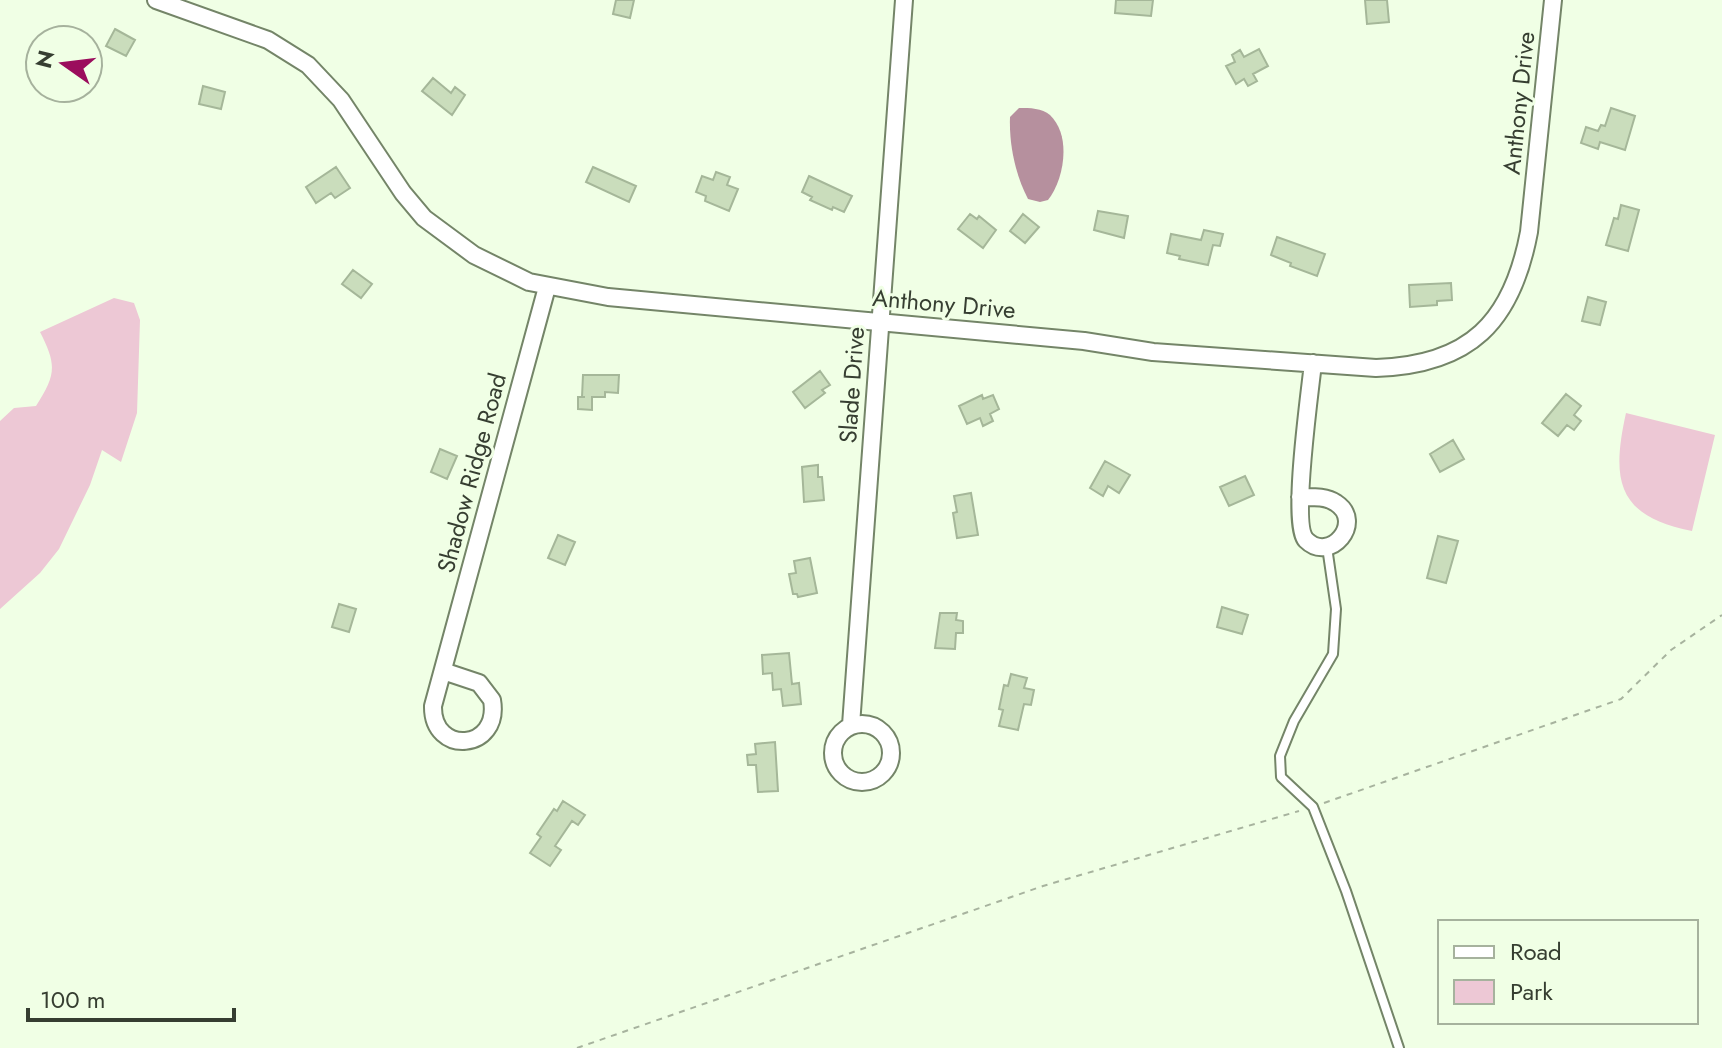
<svg xmlns="http://www.w3.org/2000/svg" width="1722" height="1048" font-family="Jost,sans-serif">
<style>
.green{fill:#edc8d5}
.water{fill:#b6909e}
.building{fill:#caddbc;stroke:#a5b799;stroke-width:2}
.lines{fill:none;stroke-linecap:round;stroke-linejoin:round}
.service-casing{stroke:#748568;stroke-width:12}
.minor-casing{stroke:#748568;stroke-width:20}
.path{stroke:#a7b39e;stroke-width:2;stroke-dasharray:6 6;stroke-linecap:butt}
.service{stroke:#fff;stroke-width:8}
.minor{stroke:#fff;stroke-width:16}
.labels{text-anchor:middle;stroke-width:6;stroke-linejoin:round;paint-order:stroke}
.street-label{font-size:24px;fill:#363e31;stroke:#f0ffe5}
</style>
<rect width="100%" height="100%" fill="#f0ffe5"/>
<path class="green" d="M114,298l20,5 6,17 -3,93 -16,49 -19,-12 -12,35 -31,64 -19,24 -40,36v-188l14,-13 22,-2c20,-31 21,-41 4,-74z
M1626,413l89,22 -23,96c-75,-15 -81,-50 -66,-118z"/>
<path class="water" d="M1019,108c11,0 23,0 31,7 22,21 14,65 -2,85l-8,2 -12,-3c-13,-25 -19,-55 -18,-82z"/>
<path class="building" d="M616,0h18l-4,18 -17,-4z
M1116,0h37l-2,16 -36,-3z
M1365,0h22l2,22 -22,2z
M115,29l20,11 -9,16 -20,-10z
M1259,49l9,17 -15,8 4,7 -9,5 -4,-7 -8,5 -10,-18 9,-4 -3,-7 8,-5 4,7z
M433,78l18,15 4,-6 10,8 -13,20 -30,-24z
M203,86l22,6 -4,17 -22,-5z
M1611,108l24,8 -10,34 -25,-8 -2,7 -17,-6 5,-16 12,4 3,-6 4,1z
M336,167l14,21 -15,10 -4,-5 -15,10 -10,-16z
M593,167l43,19 -7,16 -43,-20z
M716,172l14,5 -3,8 11,4 -9,22 -24,-10 1,-5 -10,-4 6,-16 11,4z
M809,176l43,20 -8,16 -11,-5 -1,3 -22,-10 2,-3 -10,-5z
M1621,205l18,5 -11,41 -22,-6 8,-27 4,1z
M1098,211l30,5 -4,22 -30,-8z
M970,214l7,5 2,-3 17,14 -13,18 -25,-19z
M1023,214l16,13 -14,16 -15,-12z
M1204,230l19,4 -3,12 -7,-1 -5,20 -29,-6 1,-3 -13,-3 4,-19 30,6z
M1277,237l48,17 -8,22 -27,-10 1,-3 -20,-8z
M353,270l19,14 -11,14 -19,-14z
M1451,283l1,17 -15,1v4l-27,2 -1,-22z
M1588,297l18,5 -6,23 -18,-4z
M820,371l10,14 -8,5 3,3 -20,15 -12,-16z
M583,375h36l-1,18 -13,-1v5h-13v13l-14,-1v-12h7h-3z
M1566,394l15,12 -7,9 7,6 -7,9 -7,-5 -9,11 -16,-13z
M982,395l1,4 10,-4 6,14 -9,5 3,7 -10,5 -3,-8 -13,6 -8,-18z
M1453,440l11,19 -24,13 -10,-18z
M440,449l17,7 -10,23 -16,-7z
M1105,461l25,14 -11,18 -11,-7 -5,10 -13,-8z
M818,465v12h4l2,23 -20,2 -2,-35z
M1245,476l9,19 -25,11 -9,-19z
M971,493l7,42 -21,3 -4,-25 4,-1 -3,-16z
M558,535l17,7 -10,23 -17,-7z
M1438,536l20,5 -12,42 -19,-5z
M810,558l7,35 -19,4 -1,-3h-4l-4,-20 7,-1 -2,-12z
M339,604l17,5 -7,23 -17,-5z
M1222,607l26,8 -6,19 -25,-7z
M940,613h17l-1,7 7,1v12h-7l-1,16 -20,-1z
M789,653l3,31 7,-1 2,21 -18,2 -2,-17 -8,1 -1,-17 -9,1 -1,-19z
M1011,674l16,4 -3,10 10,2 -3,15 -7,-1 -6,26 -19,-4 4,-16 -4,-1 5,-24 4,1z
M775,742l3,49 -20,1 -2,-27h-8l-1,-10 9,-1 -1,-10z
M563,801l22,14 -7,10 -6,-4 -17,25 6,4 -11,16 -20,-13 11,-16 -4,-3 17,-25 3,2z"/>
<g class="lines">
<g class="service-casing">
<path id="service" d="M1327,547l9,62 -3,45 -39,67 -14,35 1,21 32,30 33,84 53,157"/>
</g>
<g class="minor-casing">
<path id="minor" d="M156,0l112,40 40,25 33,35 62,93 21,25 50,37 55,27 79,15 476,44 69,11 223,16c94,-3 136,-46 153,-136l24,-232
M1300,497c12,0 26,-1 36,6 29,19 -6,61 -30,37 -15,-16 4,-148 7,-177
M443,671l36,12 13,17c9,51 -60,56 -59,6l114,-419
M833 753a29 29 0 1 1 58 0a29 29 0 1 1-58 0Z
M851,725l53,-725"/>
</g>
<path class="path" d="M1324,803l297,-104 50,-49 51,-35
M577,1048l466,-162 256,-75"/>
<use href="#service" class="service"/>
<use href="#minor" class="minor"/>
</g>
<g class="labels">
<g class="street-label">
<text transform="translate(1519 103) rotate(-84)" y="8">Anthony Drive</text>
<text transform="translate(944 304) rotate(5)" y="8">Anthony Drive</text>
<text transform="translate(852 385) rotate(-86)" y="8">Slade Drive</text>
<text transform="translate(472 473) rotate(-75)" y="8">Shadow Ridge Road</text>
</g>
</g>
<rect x="1438" y="920" width="260" height="104" fill="#f0ffe5" stroke="#a6b29d" stroke-width="2"/>
<rect x="1454" y="946" width="40" height="12" fill="#ffffff" stroke="#a6b29d" stroke-width="2"/>
<text x="1510" y="960" font-size="24" fill="#363e31">Road</text>
<rect x="1454" y="980" width="40" height="24" fill="#edc8d5" stroke="#a6b29d" stroke-width="2"/>
<text x="1510" y="1000" font-size="24" fill="#363e31">Park</text>
<g transform="translate(64 64) rotate(284)"><circle r="38" fill="#f0ffe5" stroke="#a6b29d" stroke-width="2"/>
<path d="M0-6L14 30L0 20L-14 30Z" fill="#9b0d5d"/>
<text y="-12" font-size="22" font-weight="bold" text-anchor="middle" fill="#363e31">N</text>
</g>
<path d="M28 1008v12h206v-12" fill="none" stroke="#363e31" stroke-width="4"/>
<text x="40" y="1008" font-size="24" fill="#363e31" stroke="#f0ffe5" stroke-width="6" paint-order="stroke">100 m</text>
</svg>
